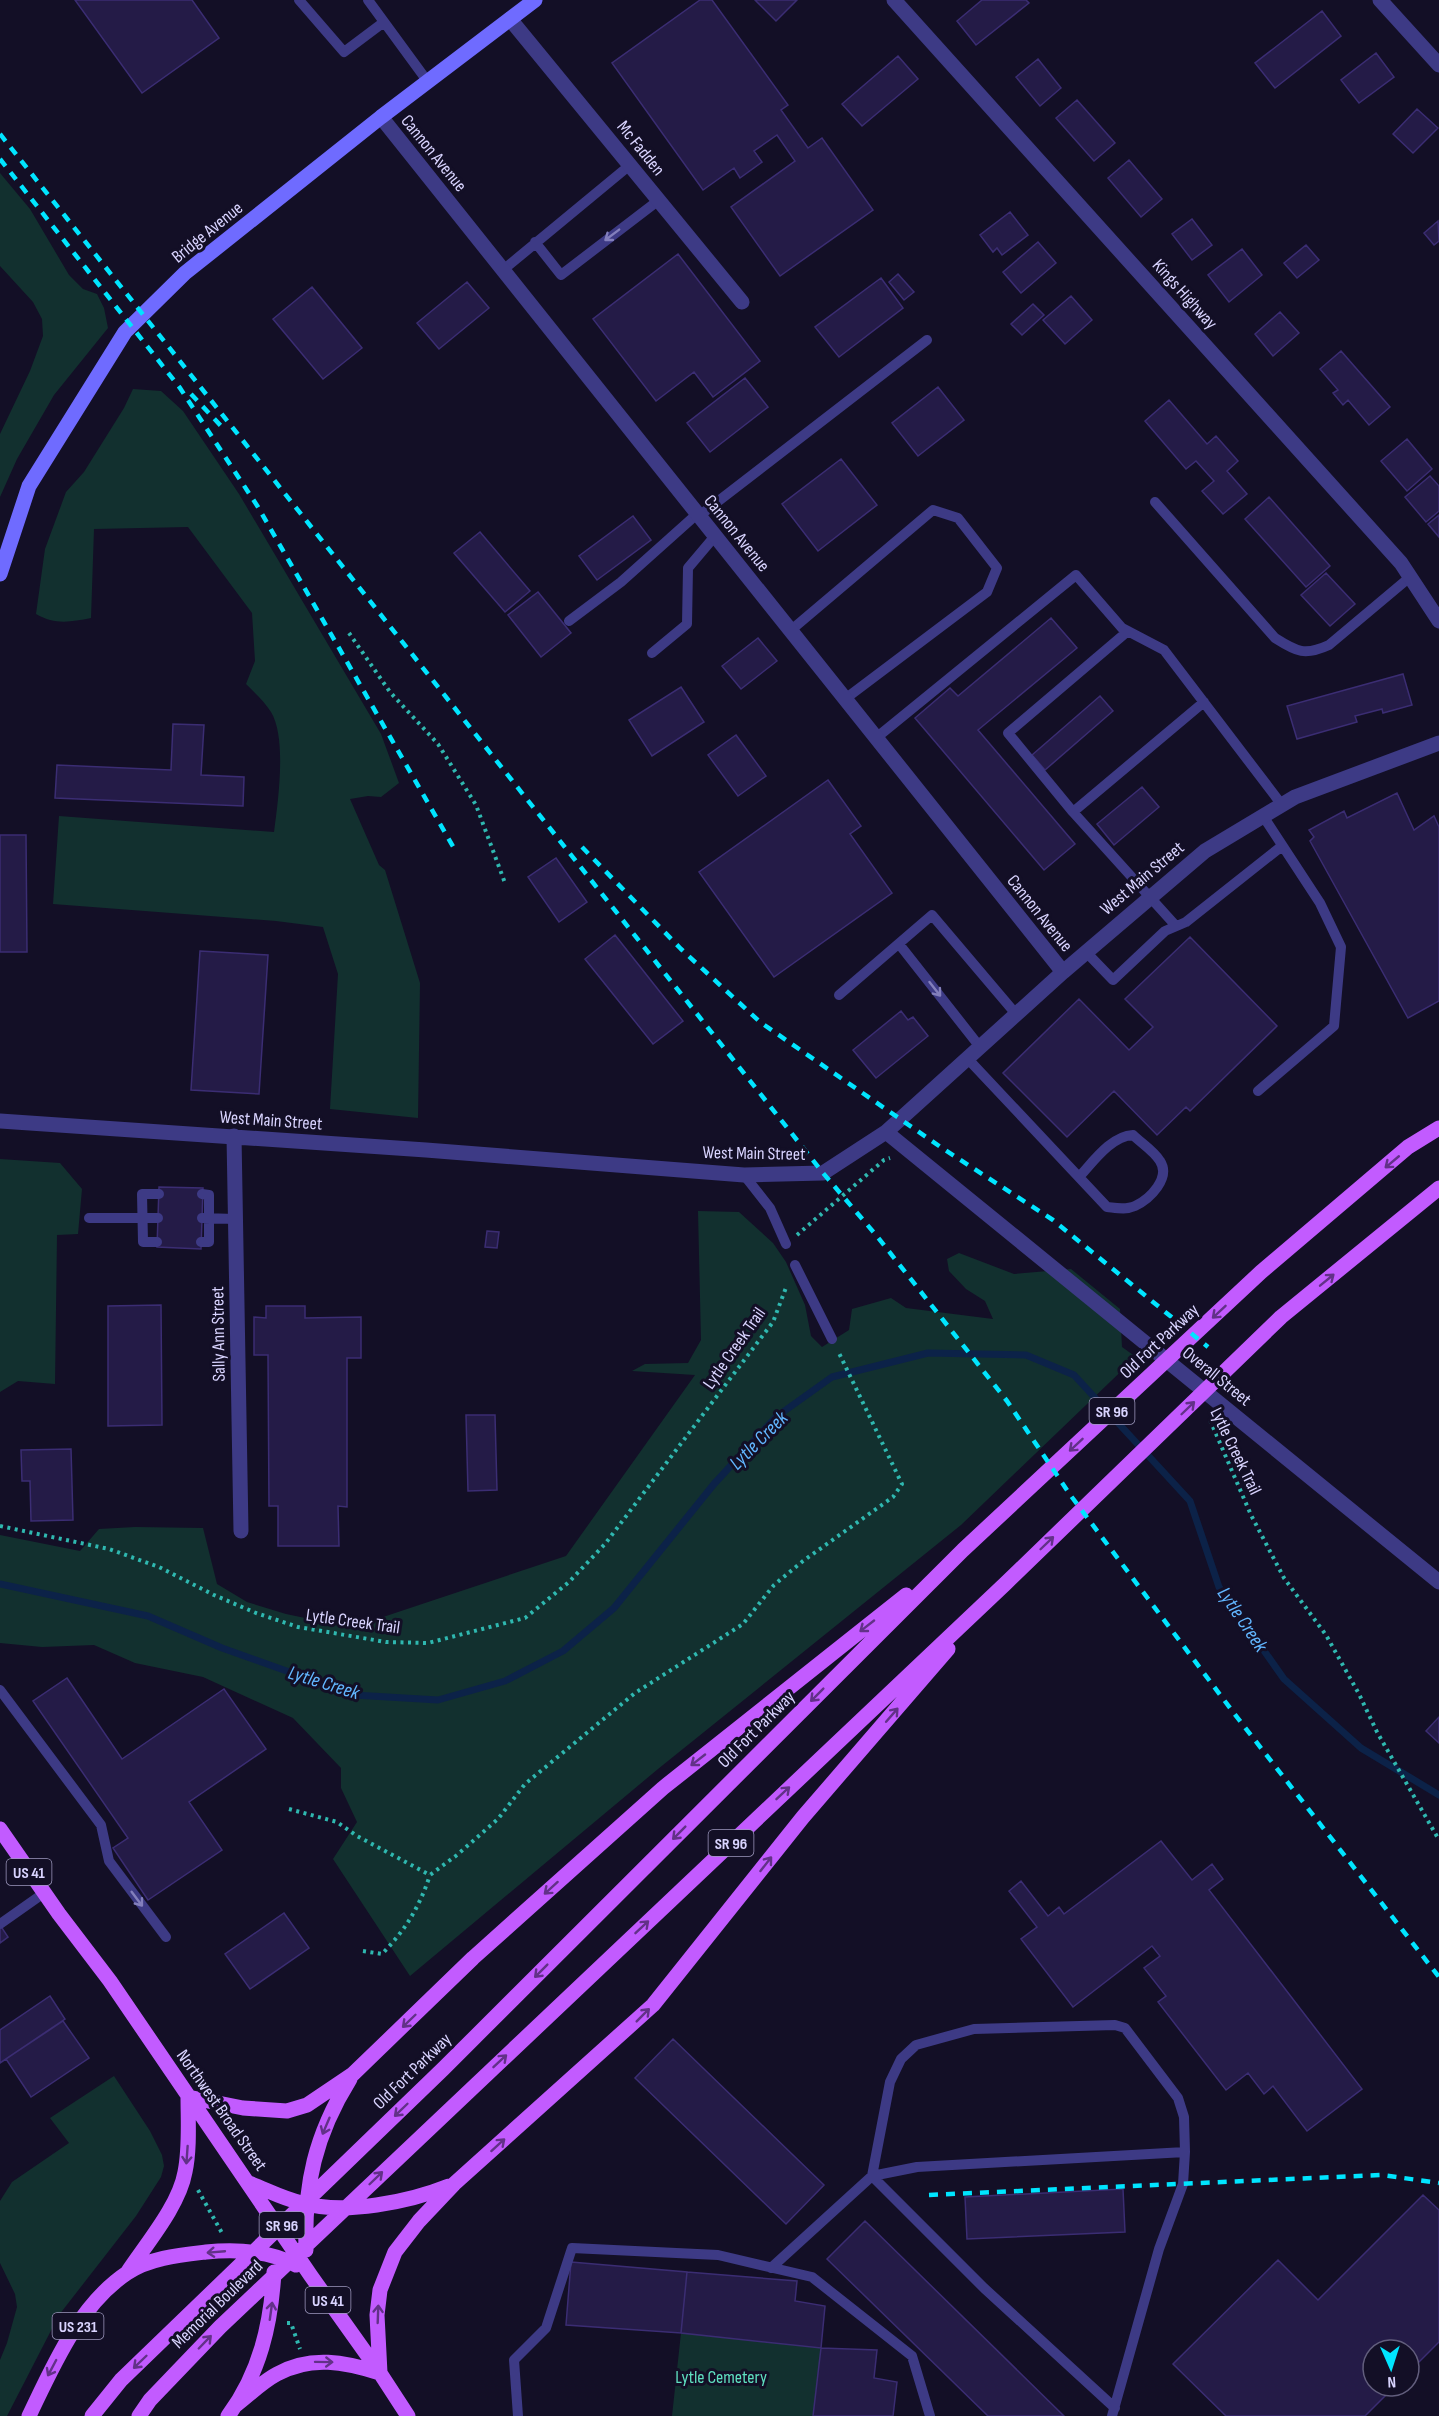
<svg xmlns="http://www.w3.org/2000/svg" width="1439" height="2416" font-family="'Sofia Sans Condensed',sans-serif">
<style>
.green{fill:#12302f}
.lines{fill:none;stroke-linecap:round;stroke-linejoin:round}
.stream{stroke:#0c2248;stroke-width:7}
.building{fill:#241b47;stroke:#3b2d73;stroke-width:1.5}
.path{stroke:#2fb8b0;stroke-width:4;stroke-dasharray:3 4.5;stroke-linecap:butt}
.lane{stroke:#3d3a85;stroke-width:10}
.street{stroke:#3d3a85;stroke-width:15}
.secondary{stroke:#6f6bff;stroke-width:15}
.primary{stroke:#c25bff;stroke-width:15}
.rail{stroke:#00e5ff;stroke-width:4.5;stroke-dasharray:9 8;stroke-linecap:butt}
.oneway{stroke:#837fbc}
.oneway2{stroke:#623188}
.labels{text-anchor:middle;stroke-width:6;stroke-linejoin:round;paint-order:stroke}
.shield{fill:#130f26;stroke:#9e99be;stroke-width:1.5}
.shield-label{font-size:16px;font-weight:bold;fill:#d9d4ff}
.street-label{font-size:18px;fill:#d9d4ff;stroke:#130f26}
.park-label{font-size:18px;fill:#5fe0c0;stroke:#130f26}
.water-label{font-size:20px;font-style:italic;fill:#62b6ff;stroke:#130f26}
</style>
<rect width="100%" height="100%" fill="#130f26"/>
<path class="green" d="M0,173l30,36 39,66 14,14 14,5 7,14 4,20 -54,67 -37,64 -17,38v-63l30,-63 13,-35 -1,-17 -9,-17 -33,-36z
M133,389l28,2 22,20 56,83 142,240 18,49 -18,14 -13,-1 -18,3 29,66 6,5 35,113 -2,135 -88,-9 8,-135 -15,-47 -47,-6 -223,-17 6,-88 215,16c4,-30 13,-94 -3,-120 -6,-10 -17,-20 -25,-28l9,-23 -3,-48 -64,-86 -94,2 -3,89c-21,4 -36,7 -55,-4l9,-65 21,-57 18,-20 40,-64z
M0,1159l60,4 22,26 -4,45 -21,1 -2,149 -37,-3 -18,11z
M698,1211l41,1 34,31 13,19 19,43 6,31 11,11 27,-17 3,-21 39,-11 15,10 87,11 -8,-18 -19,-12 -17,-18 -2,-12 12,-6 55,21 57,-5 49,40 2,38 14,10 -175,168 -303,244 -248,207 -77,-117 24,-37 -16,-34v-20l-48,-50 -90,-41 -68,-14 -41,-18 -52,2 -42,-4v-108l80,16 19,-22 36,-2 68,1 14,56 30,18 39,12 38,8 41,1 201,-67 129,-181 -63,-4 13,-7 43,-1 13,-23z
M114,2076l36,55 12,24 2,11 -3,11 -25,39 -77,99 -52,101h-7v-56l7,-17 10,-36 -2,-13 -15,-31v-62l12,-19 57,-39 -19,-25z
M681,2333l140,15 -8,68h-141z"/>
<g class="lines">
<path class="stream" d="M0,1584l148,32 74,32 132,47 84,5 67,-19 58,-30 51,-43 100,-124 62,-67 56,-40 96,-24 98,2 48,20 116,126 29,86 65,92 77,69 78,47"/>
</g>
<path class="building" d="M75,0h117l27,38 -77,55z
M700,0h12l76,105 -7,5 27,38 14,-10 51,72 -93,66 -49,-69 64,-46 -18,-26 -23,16 8,11 -22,16 -6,-10 -31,22 -91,-127z
M755,0h42l-21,21z
M982,0h44l3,3 -53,42 -19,-24z
M1322,11l19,25 -66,52 -20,-25z
M1376,53l18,24 -35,26 -18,-23z
M898,56l20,23 -56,47 -20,-22z
M1038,59l23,29 -21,18 -24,-29z
M1077,100l38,43 -21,18 -38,-43z
M1417,109l21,19 -25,25 -20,-19z
M1129,160l33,39 -21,18 -33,-39z
M1010,212l18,23 -26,20 -5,-7 -4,4 -13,-17z
M1192,219l20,26 -20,15 -20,-26z
M1438,221l1,20 -5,4 -10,-12z
M1038,242l18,21 -35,30 -18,-21z
M1306,245l13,15 -22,18 -13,-15z
M1242,249l20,26 -33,27 -21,-27z
M678,254l82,107 -47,36 -19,-25 -38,29 -63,-82z
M898,274l16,18 -10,8 -15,-18z
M881,278l22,30 -64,49 -24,-30z
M467,282l22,26 -50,41 -22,-26z
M312,287l50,61 -39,31 -50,-60z
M1071,296l21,24 -27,24 -22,-24z
M1033,304l11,11 -22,20 -11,-11z
M1280,312l19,21 -26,23 -18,-22z
M1341,351l49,56 -21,18 -21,-25 -5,5 -10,-12 5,-3 -18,-21z
M745,378l23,29 -58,45 -23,-29z
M938,387l26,33 -46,36 -26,-33z
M1169,400l38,44 9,-8 22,25 -11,10 20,23 -24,20 -21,-23 12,-10 -18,-20 -10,8 -41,-48z
M1407,439l25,30 -25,22 -26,-30z
M841,459l36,46 -59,46 -36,-47z
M1430,476l9,10v25l-13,11 -21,-25z
M1269,497l61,69 -24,21 -61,-68z
M1439,515v22l-11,-13z
M633,516l18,24 -54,40 -18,-24z
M480,532l50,59 -25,21 -51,-59z
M1326,573l29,31 -25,22 -29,-31z
M538,592l33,41 -30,24 -33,-42z
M1051,618l26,30 -99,82 97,114 -31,26 -129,-152 35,-30 8,8z
M758,638l19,23 -36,28 -19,-23z
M1403,674l9,31 -29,8 -1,-4 -27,7 2,6 -60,17 -10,-33z
M681,687l23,35 -52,34 -23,-36z
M1100,696l13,15 -68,59 -13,-15z
M173,724l31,1 -3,50 43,2 -1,29 -188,-8 2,-33 114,5z
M736,735l30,41 -28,20 -30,-41z
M828,780l33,46 -11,8 42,59 -118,84 -75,-105z
M1142,787l17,20 -45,38 -17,-21z
M1397,793l17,37 20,-14 5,11v174l-31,17 -98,-177 4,-4 -5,-7 35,-19 3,7z
M0,835h26l1,117h-27z
M556,858l31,44 -28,20 -31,-45z
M615,935l68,86 -30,23 -68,-85z
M1190,937l87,89 -87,85 -4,-4 -29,28 -43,-44 -47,46 -64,-64 76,-74 50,51 24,-23 -28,-28z
M200,951l68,4 -9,139 -68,-4z
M901,1011l7,9 5,-3 15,19 -52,42 -23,-28z
M159,1187l44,1 -2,61 -44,-2z
M487,1231l12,1 -2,16 -12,-1z
M161,1305l1,120 -54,1v-120z
M266,1306h39v12l56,-1v41h-14v149l-9,-1 1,40h-61v-40h-9l-1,-151h-14v-38l12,1z
M466,1415h29l2,75 -29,1z
M71,1449l2,71 -42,1 -1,-40h-8l-1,-31z
M67,1678l55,81 102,-70 42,60 -77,53 33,48 -74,50 -35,-52 15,-10 -95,-137z
M1439,1717v26l-13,-12z
M1161,1841l31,39 20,-16 11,15 -14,11 153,199 -55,42 -34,-45 -9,8 -16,-21 -22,17 -68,-88 8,-6 -22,-28 16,-12 -8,-10 -79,61 -52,-68 16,-12 -28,-36 12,-10 27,35 11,-9 5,7z
M284,1913l25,35 -59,41 -25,-35z
M0,1925l8,12 -8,6z
M50,1996l15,23 -65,44v-33z
M63,2021l26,37 -58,39 -25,-38z
M673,2039l151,146 -38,39 -151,-146z
M1123,2189l2,43 -158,7 -2,-42z
M1423,2195l16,15v132l-30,30v-22h-36v36h22l-30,30h-139l-53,-52 105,-104 40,40z
M865,2221l199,195h-76l-161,-157z
M571,2262l116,10 -6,61 -115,-8z
M687,2272l110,9 -2,20 30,5 -4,42 -140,-15z
M821,2348l56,2 -3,28 23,4 -4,34h-80z"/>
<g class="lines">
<path class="path" d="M349,633l41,59 48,52 38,61 29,78
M797,1235l87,-75 6,-2
M1210,1420l41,95 33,63 42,57 33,59 18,38 62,108
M0,1526l109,23 50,18 55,28 42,18 42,14 88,15 42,1 97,-25 44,-36 36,-38 168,-222 14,-37
M289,1809l48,13 20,14 73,39 27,-20 41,-36 27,-35 110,-91 108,-69 31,-39 29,-24 90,-64 9,-13 -64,-133
M363,1951l19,3c24,-25 37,-46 48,-79
M198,2190l24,43
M287,2323h4l9,26"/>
<path class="lane" d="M299,0l45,52 40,-30
M368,0l60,82
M535,242l26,33 98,-75
M503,270l127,-105
M1155,502l120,136c22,14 30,18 54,7l81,-68
M699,516l228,-176
M569,621l52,-39 76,-68
M790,631l143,-121 25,8 39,50 -10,24 -142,107
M1128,631l-120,102 65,79 103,114
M652,653l35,-29 1,-56 27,-32
M876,738l200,-163 46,53 42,22 118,155
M1073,812l131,-110
M899,944l81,103
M1086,952l27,28 52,-49 21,-9 96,-76
M839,995l93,-80 84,99
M967,1058l140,149c10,1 19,3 28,-1 15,-7 36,-28 25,-45 -6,-10 -19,-18 -27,-26 -22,1 -40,27 -54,42
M1258,1091l76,-65 7,-79 -21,-44 -57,-87
M744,1175l26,33 16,36
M89,1218h69
M202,1218l33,1
M157,1242h-14l-1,-48h17
M201,1242h8v-47l-7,-1
M795,1265l37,74
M0,1690l101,135 8,36 57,76
M0,1924l44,-31
M771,2268l101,-92 45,-9 268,-15
M518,2416l-4,-56 32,-32 26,-80 146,7 94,22 100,79 18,60
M1112,2416l47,-167 24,-65 2,-32 -1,-35 -6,-19 -53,-70 -10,-3 -141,4 -58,16 -15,14 -11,23 -18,94 112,112 131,120"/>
<path class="street" d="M894,0l507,563 38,58
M1380,0l59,65
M510,19l232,283
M381,117l682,855
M0,1121l426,29 318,25 79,-2 63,-41 177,-160 142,-121 90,-54 144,-54
M886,1132l553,450
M234,1136l7,395"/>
<path class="secondary" d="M0,574l29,-88 96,-154 60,-59 196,-156 154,-117"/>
<path class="primary" d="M0,1829l59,85 51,67 201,295 69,97 28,43
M188,2097l55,11 44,3 20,-6 46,-31 120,-116 190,-170 243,-193
M249,2183c18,7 35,16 53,20 43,12 107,-1 147,-17
M306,2250c-2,-65 9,-115 44,-171
M127,2273c19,-29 52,-67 58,-101 5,-24 3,-51 3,-75
M236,2405c13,-10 26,-23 41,-31 34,-19 68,-12 103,-1l-3,-58 3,-25 15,-38 24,-31 35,-37 199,-179 150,-188 145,-168
M29,2416c24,-50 50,-111 98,-143 22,-15 53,-18 79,-21 30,-3 63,-1 90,13
M92,2416l29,-36 322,-311 520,-519 298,-278 147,-125 31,-19
M139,2416l11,-16 70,-73 785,-743 276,-267 158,-129
M228,2416c32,-43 43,-92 46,-144"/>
<path class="rail" d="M0,134l823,1039 53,62 131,166 64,95 162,216 206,265
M0,159l180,229 78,119 197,343
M191,394l31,33
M582,847l99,102 79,73 182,126 111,72 155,127
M929,2195l453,-20 57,8"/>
</g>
<defs><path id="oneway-shaft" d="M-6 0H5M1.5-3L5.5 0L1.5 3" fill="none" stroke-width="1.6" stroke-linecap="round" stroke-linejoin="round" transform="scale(1.5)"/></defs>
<g class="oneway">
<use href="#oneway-shaft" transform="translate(612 235) rotate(143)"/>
<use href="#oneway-shaft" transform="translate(935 989) rotate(52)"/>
<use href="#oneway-shaft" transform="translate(137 1899) rotate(53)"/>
</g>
<g class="oneway2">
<use href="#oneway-shaft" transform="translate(1392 1162) rotate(140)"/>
<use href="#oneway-shaft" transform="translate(1327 1280) rotate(-39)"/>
<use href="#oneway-shaft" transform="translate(1219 1312) rotate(137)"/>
<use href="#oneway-shaft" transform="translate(1188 1408) rotate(-44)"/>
<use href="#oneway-shaft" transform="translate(1076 1445) rotate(137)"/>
<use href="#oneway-shaft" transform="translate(1047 1543) rotate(-44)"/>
<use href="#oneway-shaft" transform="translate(867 1626) rotate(142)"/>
<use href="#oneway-shaft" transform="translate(817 1695) rotate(135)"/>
<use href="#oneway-shaft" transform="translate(892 1715) rotate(-49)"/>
<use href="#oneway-shaft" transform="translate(698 1760) rotate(142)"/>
<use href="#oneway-shaft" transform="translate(783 1793) rotate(-43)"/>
<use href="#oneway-shaft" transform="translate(679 1833) rotate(135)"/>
<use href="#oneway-shaft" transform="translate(766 1864) rotate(-52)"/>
<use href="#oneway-shaft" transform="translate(551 1888) rotate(138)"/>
<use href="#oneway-shaft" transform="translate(642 1927) rotate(-43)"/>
<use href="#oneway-shaft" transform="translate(541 1971) rotate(135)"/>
<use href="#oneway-shaft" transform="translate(643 2015) rotate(-45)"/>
<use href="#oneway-shaft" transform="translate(409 2021) rotate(136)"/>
<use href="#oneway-shaft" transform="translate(500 2061) rotate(-43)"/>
<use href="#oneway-shaft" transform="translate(401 2110) rotate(136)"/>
<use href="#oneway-shaft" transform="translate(326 2126) rotate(113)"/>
<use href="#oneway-shaft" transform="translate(498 2145) rotate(-42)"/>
<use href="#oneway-shaft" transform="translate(187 2155) rotate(94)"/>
<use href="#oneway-shaft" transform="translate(376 2178) rotate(-44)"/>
<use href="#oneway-shaft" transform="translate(216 2252) rotate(175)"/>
<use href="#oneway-shaft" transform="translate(271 2311) rotate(-82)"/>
<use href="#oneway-shaft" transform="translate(378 2314) rotate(-88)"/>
<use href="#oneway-shaft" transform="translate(205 2342) rotate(-46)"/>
<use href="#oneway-shaft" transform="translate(140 2362) rotate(136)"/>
<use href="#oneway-shaft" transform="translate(324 2362) rotate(1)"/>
<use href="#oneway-shaft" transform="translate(52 2368) rotate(118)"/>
</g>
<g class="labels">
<g class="shield">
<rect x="1089.5" y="1398" width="45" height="26" rx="4.5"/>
<rect x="708.5" y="1830" width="45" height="26" rx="4.5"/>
<rect x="6.5" y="1859" width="45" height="26" rx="4.5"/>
<rect x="259.5" y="2212" width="45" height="26" rx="4.5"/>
<rect x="305.5" y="2287" width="45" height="26" rx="4.5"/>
<rect x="52.5" y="2313" width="51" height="26" rx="4.5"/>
</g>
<g class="shield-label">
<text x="1112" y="1417">SR 96</text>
<text x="731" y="1849">SR 96</text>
<text x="29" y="1878">US 41</text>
<text x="282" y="2231">SR 96</text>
<text x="328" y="2306">US 41</text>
<text x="78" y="2332">US 231</text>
</g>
<g class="street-label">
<text transform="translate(641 148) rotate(51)" y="6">Mc Fadden</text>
<text transform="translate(434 153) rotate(51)" y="6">Cannon Avenue</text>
<text transform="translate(207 232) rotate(-39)" y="6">Bridge Avenue</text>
<text transform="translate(1185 294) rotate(48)" y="6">Kings Highway</text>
<text transform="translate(737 533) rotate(51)" y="6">Cannon Avenue</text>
<text transform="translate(1142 878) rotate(-40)" y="6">West Main Street</text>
<text transform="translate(1040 913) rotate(51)" y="6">Cannon Avenue</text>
<text transform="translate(271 1120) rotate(4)" y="6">West Main Street</text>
<text transform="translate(754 1153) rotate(1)" y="6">West Main Street</text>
<text transform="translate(218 1334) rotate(-91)" y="6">Sally Ann Street</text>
<text transform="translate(1159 1341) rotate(-43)" y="6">Old Fort Parkway</text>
<text transform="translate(734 1348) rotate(-55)" y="6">Lytle Creek Trail</text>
<text transform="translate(1217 1376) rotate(39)" y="6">Overall Street</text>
<text transform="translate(1236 1451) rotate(64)" y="6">Lytle Creek Trail</text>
<text transform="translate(353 1621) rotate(8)" y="6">Lytle Creek Trail</text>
<text transform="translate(756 1729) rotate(-45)" y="6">Old Fort Parkway</text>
<text transform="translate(412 2071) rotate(-44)" y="6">Old Fort Parkway</text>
<text transform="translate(222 2110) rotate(55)" y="6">Northwest Broad Street</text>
<text transform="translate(217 2304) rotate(-44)" y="6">Memorial Boulevard</text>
</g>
<g class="park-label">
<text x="721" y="2383">Lytle Cemetery</text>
</g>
<g class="water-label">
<text transform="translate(758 1440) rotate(-45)" y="7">Lytle Creek</text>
<text transform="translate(1243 1619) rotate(56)" y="7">Lytle Creek</text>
<text transform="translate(324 1682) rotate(17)" y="7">Lytle Creek</text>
</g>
</g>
<g transform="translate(1391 2368) rotate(177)"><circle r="28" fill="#130f26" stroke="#625e7d" stroke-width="1.5"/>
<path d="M0-4.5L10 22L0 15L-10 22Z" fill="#00e5ff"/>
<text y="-9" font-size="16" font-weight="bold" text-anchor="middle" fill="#d9d4ff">N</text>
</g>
</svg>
